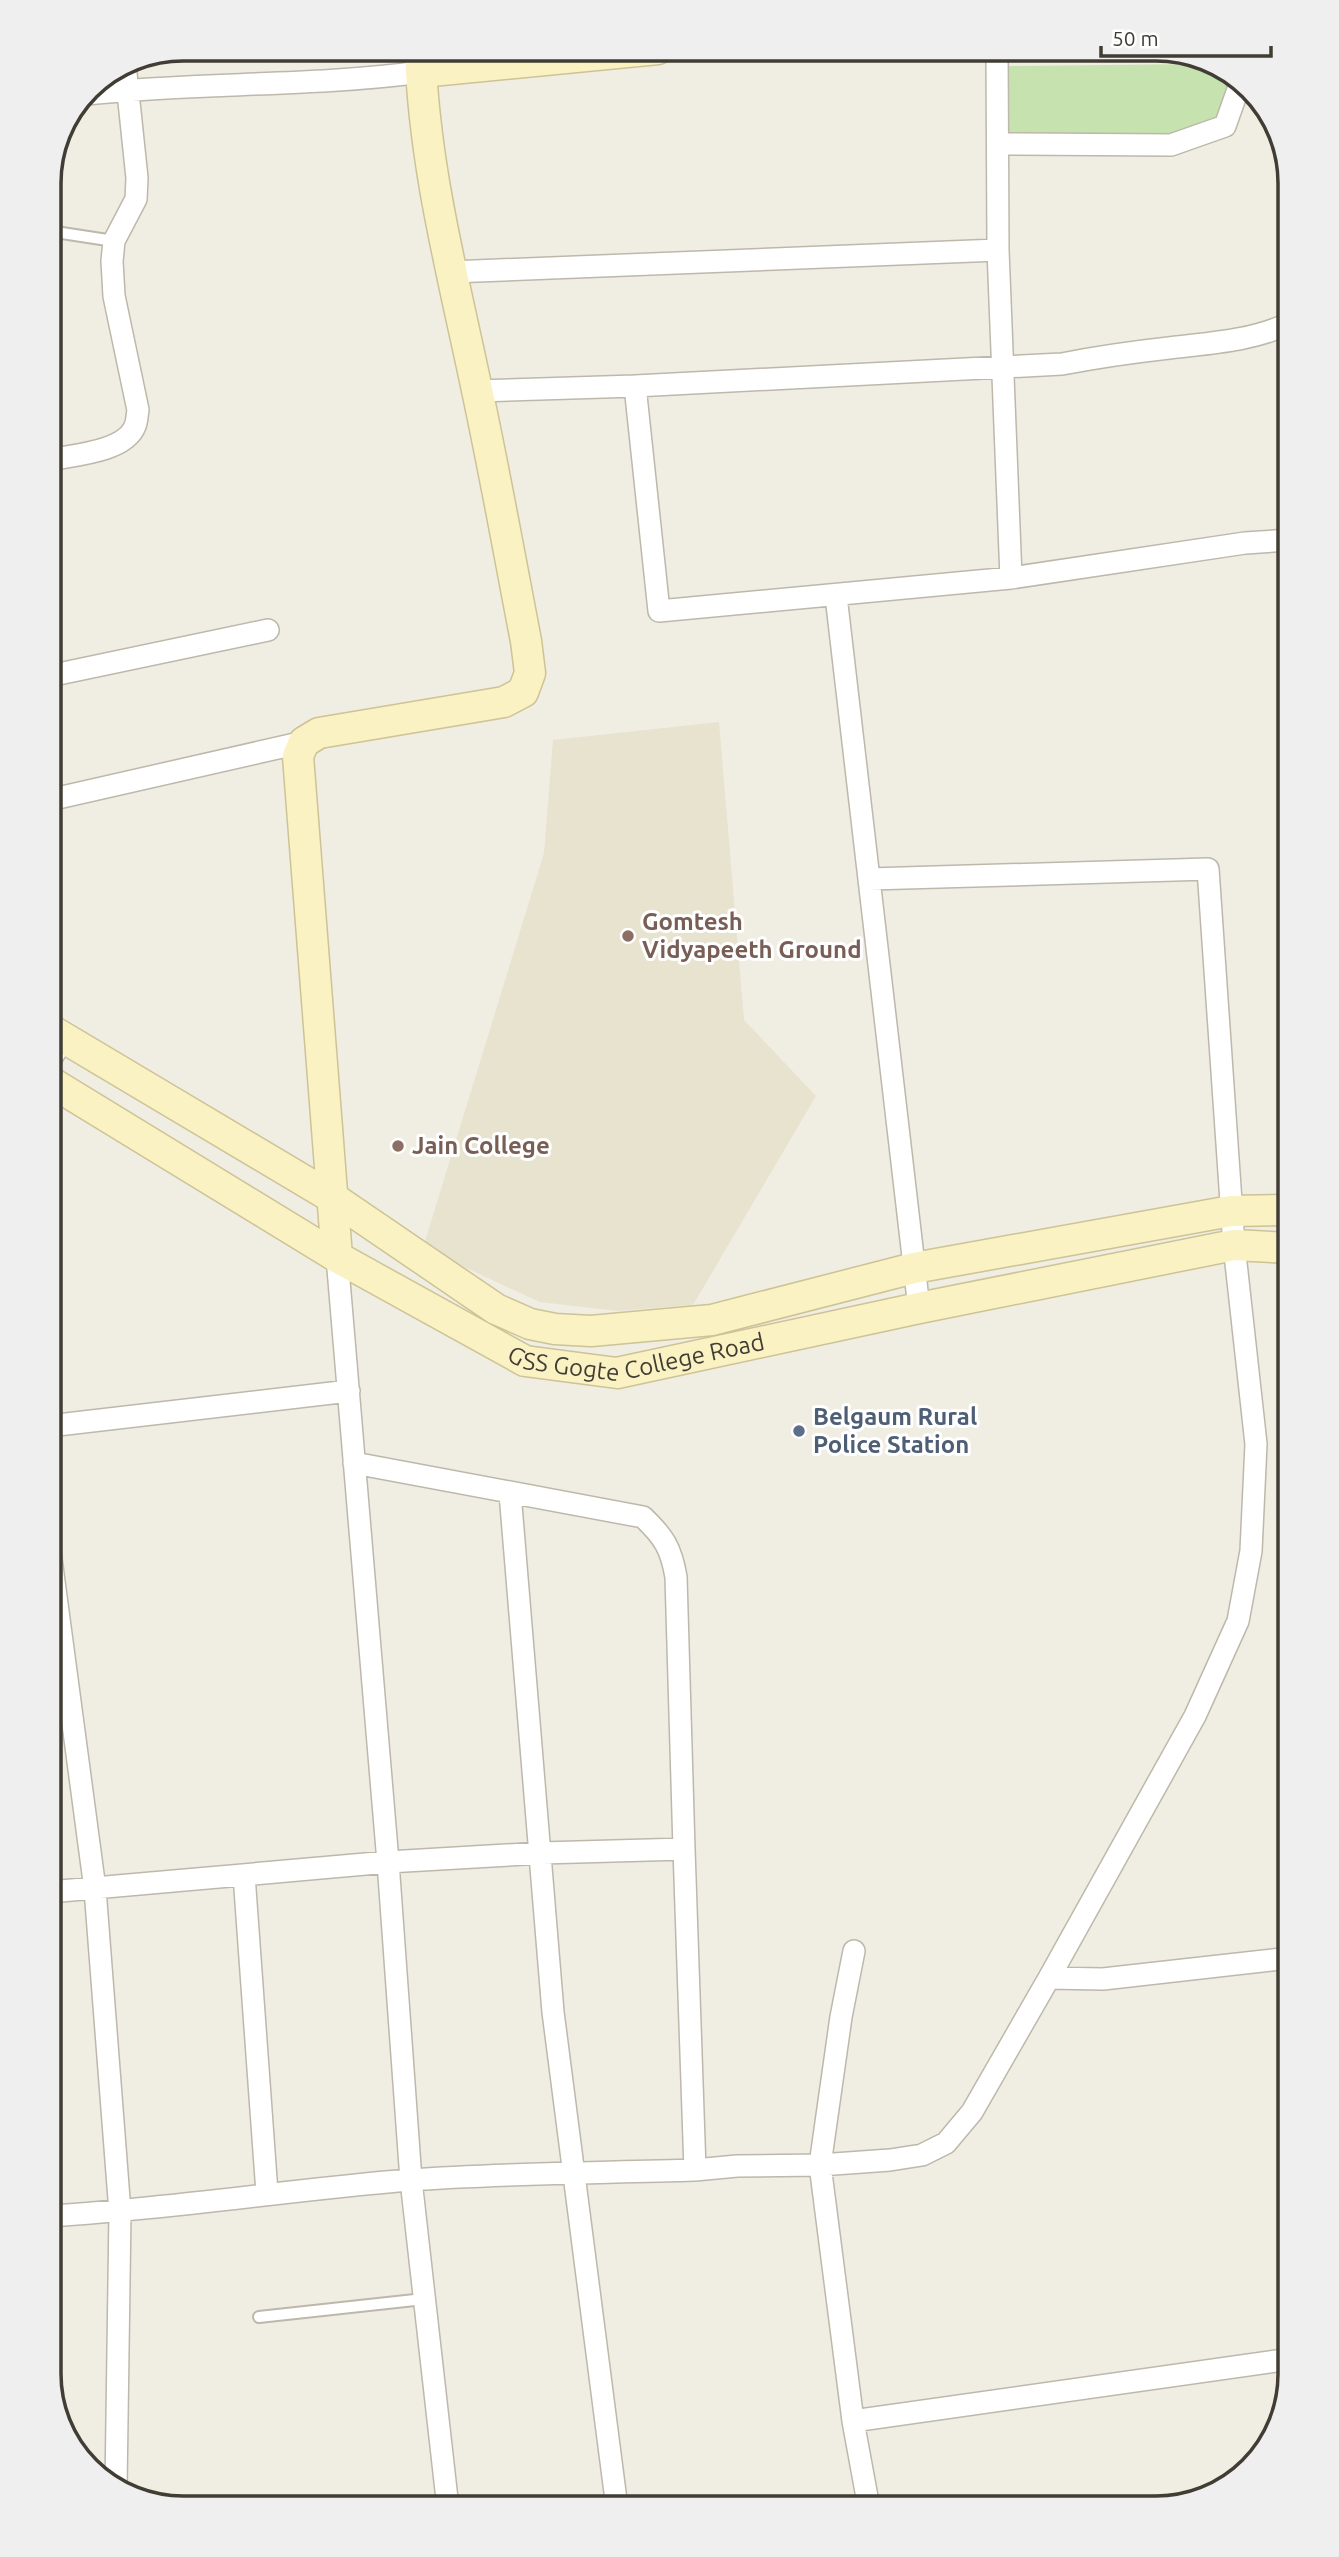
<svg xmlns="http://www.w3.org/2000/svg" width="1339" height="2557" font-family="Ubuntu,sans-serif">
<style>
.education{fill:#e8e3ce}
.green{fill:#c6e2ae}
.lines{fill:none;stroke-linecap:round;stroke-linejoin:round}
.lane-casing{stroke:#beb8aa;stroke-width:14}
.street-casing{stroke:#beb8aa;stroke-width:24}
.secondary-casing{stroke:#cdc396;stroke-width:33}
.lane{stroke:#fff;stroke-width:10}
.street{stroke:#fff;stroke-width:21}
.secondary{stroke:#faf2c3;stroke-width:30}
.education-dot{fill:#8d6e63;stroke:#fff;stroke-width:2.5}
.service-dot{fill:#5c6f8a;stroke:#fff;stroke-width:2.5}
.labels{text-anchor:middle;stroke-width:6;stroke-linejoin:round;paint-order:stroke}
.education-label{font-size:24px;font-weight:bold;fill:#785e54;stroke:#fff;text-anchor:start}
.street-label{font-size:24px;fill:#413d34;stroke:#fff}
.service-label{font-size:24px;font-weight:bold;fill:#4e5e75;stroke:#fff;text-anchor:start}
.rim{fill:none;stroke:#413d34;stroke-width:3.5}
</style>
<rect width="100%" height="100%" fill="#f0ede3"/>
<path class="education" d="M719,722l25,298 72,76 -123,209 -76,6 -77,-9 -117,-54 121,-395 9,-113z"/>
<path class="green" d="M1204,64l30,11 -16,45 -49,19 -162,-2 -1,-71z"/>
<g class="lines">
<g class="lane-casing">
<path id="lane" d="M49,231l65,10
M259,2317l165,-18"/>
</g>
<g class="street-casing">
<path id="street" d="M997,49l1,201 13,328
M86,94c111,-12 224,-7 335,-22
M998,144l173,1 54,-19 16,-45
M451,272l547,-22
M635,386l24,225 352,-33 234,-35 45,-3
M477,391l158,-5 427,-22c36,-7 71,-12 107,-16 41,-5 83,-7 121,-25
M49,460c24,-5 76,-8 86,-34 2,-4 2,-11 3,-16l-24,-114 -2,-35 2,-20 22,-42 1,-21 -12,-114
M836,596l83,712
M49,676l219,-46
M49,800l255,-58
M49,1062l15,-24
M337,1257l51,605 23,318 37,328
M49,1426l300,-35
M354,1463l289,54c21,20 28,31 33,60l8,272
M510,1493l43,519 64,496
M49,1544l46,345 25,323 -4,276
M244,1875l23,318
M49,1892l339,-30 154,-9 142,-4 11,321
M854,1951l-13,66 -21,148 33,256 16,87
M1049,1978l54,1 187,-21
M49,2216c120,-7 239,-26 360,-36 95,-7 191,-7 286,-10l42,-4 83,-1 70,-5 32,-5 24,-12 26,-31 77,-134 146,-262 43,-95 13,-70 5,-107 -22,-199 -26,-376 -338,10
M853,2421l437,-62
M1139,2508l33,-3"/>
</g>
<g class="secondary-casing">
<g id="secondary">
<path d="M421,72l237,-23"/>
<path d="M49,1029l284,169 163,111 34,15 25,5 36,2 121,-11 202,-52 317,-57 59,-1"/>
<path id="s1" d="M49,1081l288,176 188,104 92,12 302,-65 315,-63 56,3"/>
<path d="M337,1257l-39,-501 6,-14 15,-9 185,-31 19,-10 7,-19 -4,-32c-16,-83 -31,-167 -49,-251 -24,-115 -53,-222 -57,-341"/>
</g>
</g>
<use href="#lane" class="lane"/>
<use href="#street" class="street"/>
<use href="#secondary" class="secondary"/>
</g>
<g class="education-dot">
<circle cx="628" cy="936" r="7"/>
<circle cx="398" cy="1146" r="7"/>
</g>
<circle class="service-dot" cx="799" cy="1431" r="7"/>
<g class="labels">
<g class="education-label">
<text x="642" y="930">Gomtesh<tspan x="642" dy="28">Vidyapeeth Ground</tspan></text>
<text x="412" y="1154">Jain College</text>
</g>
<g class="street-label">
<text dy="8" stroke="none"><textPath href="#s1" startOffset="665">GSS Gogte College Road</textPath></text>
</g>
<g class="service-label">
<text x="813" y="1425">Belgaum Rural<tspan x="813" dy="28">Police Station</tspan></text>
</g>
</g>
<path d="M0 0H1339V2557H0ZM183 61H1156A122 122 0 0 1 1278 183V2374A122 122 0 0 1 1156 2496H183A122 122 0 0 1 61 2374V183A122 122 0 0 1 183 61Z" fill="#f0efef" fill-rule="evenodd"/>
<path class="rim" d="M183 61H1156A122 122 0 0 1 1278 183V2374A122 122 0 0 1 1156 2496H183A122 122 0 0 1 61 2374V183A122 122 0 0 1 183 61Z"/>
<path d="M1101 46v10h170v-10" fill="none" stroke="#413d34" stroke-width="3.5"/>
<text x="1112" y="46" font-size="21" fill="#413d34" stroke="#ffffff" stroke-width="5" paint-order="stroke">50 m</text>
</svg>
